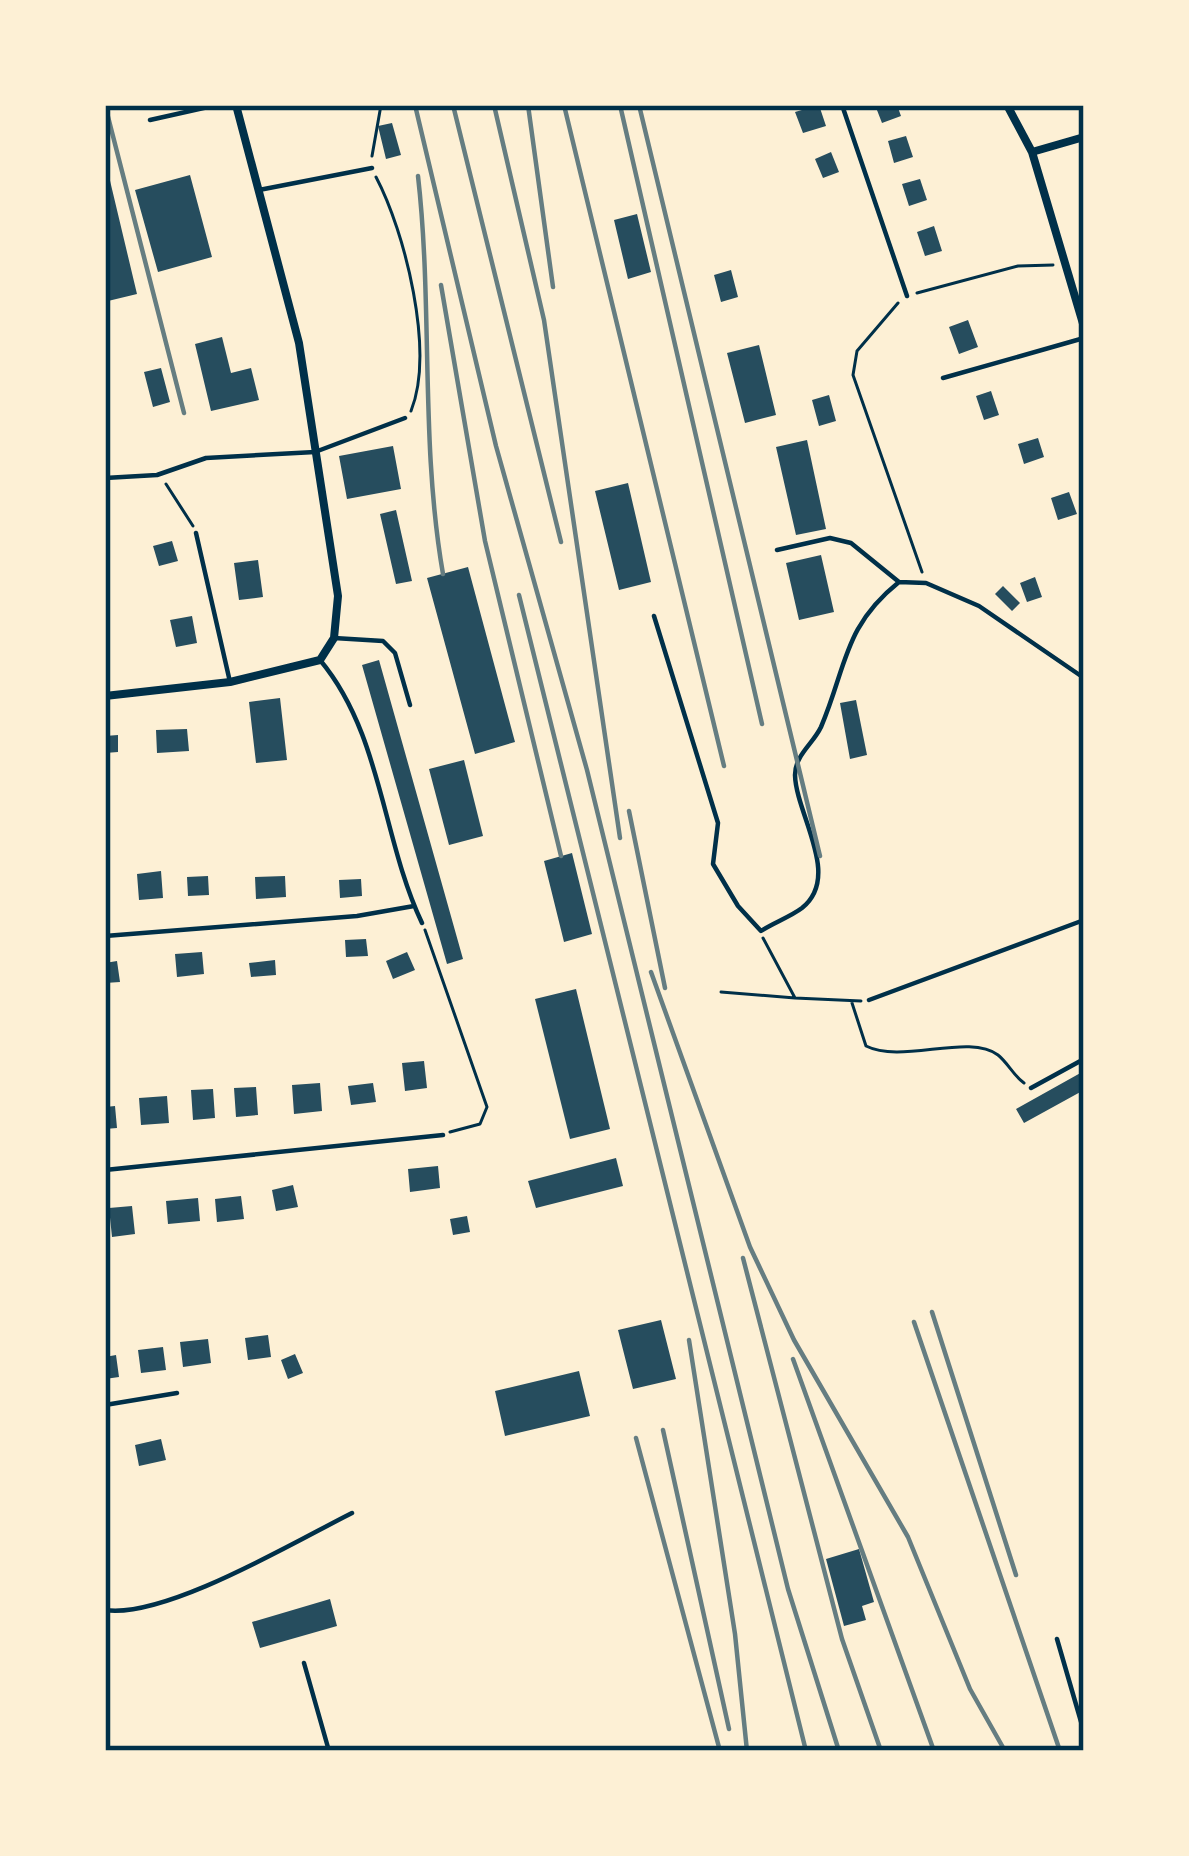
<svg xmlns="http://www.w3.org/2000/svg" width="1189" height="1856" font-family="'PT Sans Narrow',sans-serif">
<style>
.building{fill:#264d5e}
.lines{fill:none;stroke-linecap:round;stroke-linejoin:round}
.path{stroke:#003049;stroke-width:3}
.service{stroke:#003049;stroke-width:4.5}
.minor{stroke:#003049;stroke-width:8}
.rail{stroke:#657d81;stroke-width:4.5}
.neatline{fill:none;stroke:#003049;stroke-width:4.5}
</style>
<rect width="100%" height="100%" fill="#fdf0d5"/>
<path class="building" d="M819,105l7,21 -23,7 -8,-21z
M875,105h22l4,11 -19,7z
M392,123l9,32 -15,4 -8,-33z
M906,136l7,21 -19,6 -6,-22z
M831,152l8,20 -16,6 -8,-19z
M107,168l30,126 -29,7 -3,-14z
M190,175l22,82 -54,15 -23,-82z
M920,179l7,21 -18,6 -7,-22z
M637,214l14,58 -23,7 -14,-59z
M934,226l8,25 -17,5 -8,-24z
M731,270l7,27 -17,5 -7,-27z
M968,320l10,27 -19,7 -10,-27z
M222,337l9,36 20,-5 8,32 -48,11 -16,-67z
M759,345l17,70 -31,8 -18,-70z
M161,368l9,34 -17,5 -9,-35z
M991,391l8,24 -15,5 -8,-24z
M829,395l7,26 -17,5 -7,-26z
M1038,438l6,19 -20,7 -6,-20z
M807,440l19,89 -30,6 -20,-88z
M393,446l8,43 -54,10 -8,-43z
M628,483l23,99 -32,8 -24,-99z
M1069,492l8,22 -19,6 -7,-22z
M396,510l16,71 -16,3 -16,-70z
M172,541l6,20 -19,5 -6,-20z
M821,555l13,57 -35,8 -13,-57z
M258,560l5,37 -24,3 -5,-37z
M468,567l47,175 -40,12 -48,-176z
M1035,577l7,20 -15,5 -7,-19z
M1003,586l17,17 -8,8 -17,-17z
M192,616l5,27 -21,4 -6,-27z
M379,660l84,299 -16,5 -85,-299z
M280,698l7,62 -31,3 -7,-61z
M856,700l11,55 -17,4 -10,-56z
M187,729l2,22 -32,2 -1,-23z
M118,735v17l-13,1v-17z
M464,760l19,76 -34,9 -20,-76z
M572,853l20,81 -28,8 -20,-81z
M161,871l2,27 -24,2 -2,-26z
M208,876l1,19 -21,1 -1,-19z
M285,876l1,21 -30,2 -1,-22z
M361,879l1,17 -22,2 -1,-18z
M366,939l2,17 -22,1 -1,-17z
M202,952l2,22 -27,3 -2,-23z
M407,952l8,18 -22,9 -7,-18z
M275,960l1,15 -25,2 -2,-14z
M117,961l3,21 -15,1v-20z
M576,989l34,140 -40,10 -35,-140z
M424,1061l3,27 -22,3 -3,-28z
M1084,1071v19l-60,33 -8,-14z
M320,1083l2,28 -28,3 -2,-29z
M373,1083l3,19 -25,3 -3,-19z
M256,1087l2,28 -22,2 -2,-29z
M213,1089l2,29 -22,2 -2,-30z
M167,1096l2,27 -28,2 -2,-27z
M115,1106l2,22 -12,1v-22z
M616,1158l7,28 -87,22 -8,-27z
M438,1166l2,22 -30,4 -2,-23z
M293,1185l5,22 -22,4 -4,-21z
M241,1196l3,23 -27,3 -2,-23z
M198,1198l2,23 -32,3 -2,-23z
M132,1206l3,28 -23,3 -3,-29z
M467,1216l3,16 -17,3 -3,-16z
M661,1320l15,59 -43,10 -15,-59z
M268,1335l3,22 -23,3 -3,-22z
M208,1339l3,24 -28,4 -3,-25z
M163,1347l3,23 -25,3 -3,-23z
M295,1354l8,19 -15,6 -7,-19z
M116,1355l3,22 -14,2v-22z
M579,1371l11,45 -85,20 -10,-45z
M161,1439l5,21 -27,6 -4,-21z
M859,1549l15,53 -12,4 4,14 -22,6 -18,-67z
M330,1599l7,27 -77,22 -8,-26z"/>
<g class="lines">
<path class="path" d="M372,156l9,-51
M376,177c29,55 59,174 35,234
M917,293l101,-27 35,-1
M898,303l-41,48 -4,24 69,197
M166,484l27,42
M425,930l62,177 -7,17 -30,8
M721,992l74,6 -32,-60
M795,998l66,3
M852,1003l14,43c36,18 103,-13 132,9 10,8 15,20 26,28"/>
<path class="service" d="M842,105l65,191
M150,120l67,-15
M259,190l113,-22
M943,378l141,-40
M105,478l52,-3 49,-17 109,-6 90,-34
M196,533l34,149
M777,550l53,-12 21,5 48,39 27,1 53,23 105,72
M654,616l64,207 -5,41 25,42 23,25c12,-8 29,-14 41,-23 40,-32 -6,-93 -7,-133 0,-20 18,-31 26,-48 26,-61 22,-100 78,-145
M334,638l49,3 12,12 15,52
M320,660c62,74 62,179 102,263
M105,936l252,-20 57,-10
M869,1000l215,-80
M1031,1088l53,-29
M105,1170l338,-35
M105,1405l72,-12
M105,1610c60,9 191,-69 247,-97
M1057,1639l27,93
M304,1663l25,88"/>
<path class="minor" d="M1007,105l25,47 52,175
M1032,152l52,-15
M105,696l125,-14 90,-22 14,-22 4,-42 -39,-253 -63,-238"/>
<path class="rail" d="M105,105l79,308
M415,105l81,341 91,324 201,819 51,162
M453,105l108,437
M494,105l50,215 76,518
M528,105l25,182
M564,105l160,661
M620,105l142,619
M639,105l181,751
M418,176c15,132 2,266 25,398
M441,285l44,256 76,315
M519,595l287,1156
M629,811l36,177
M651,972l99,275 44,93 114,197 62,152 35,62
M743,1258l99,381 39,112
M932,1312l84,263
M914,1322l146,429
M689,1340l46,294 12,117
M793,1359l141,392
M663,1430l66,299
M636,1438l84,313"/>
</g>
<rect width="1189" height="1856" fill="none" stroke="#fdf0d5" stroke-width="216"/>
<rect x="108" y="108" width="973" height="1640" class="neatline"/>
</svg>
